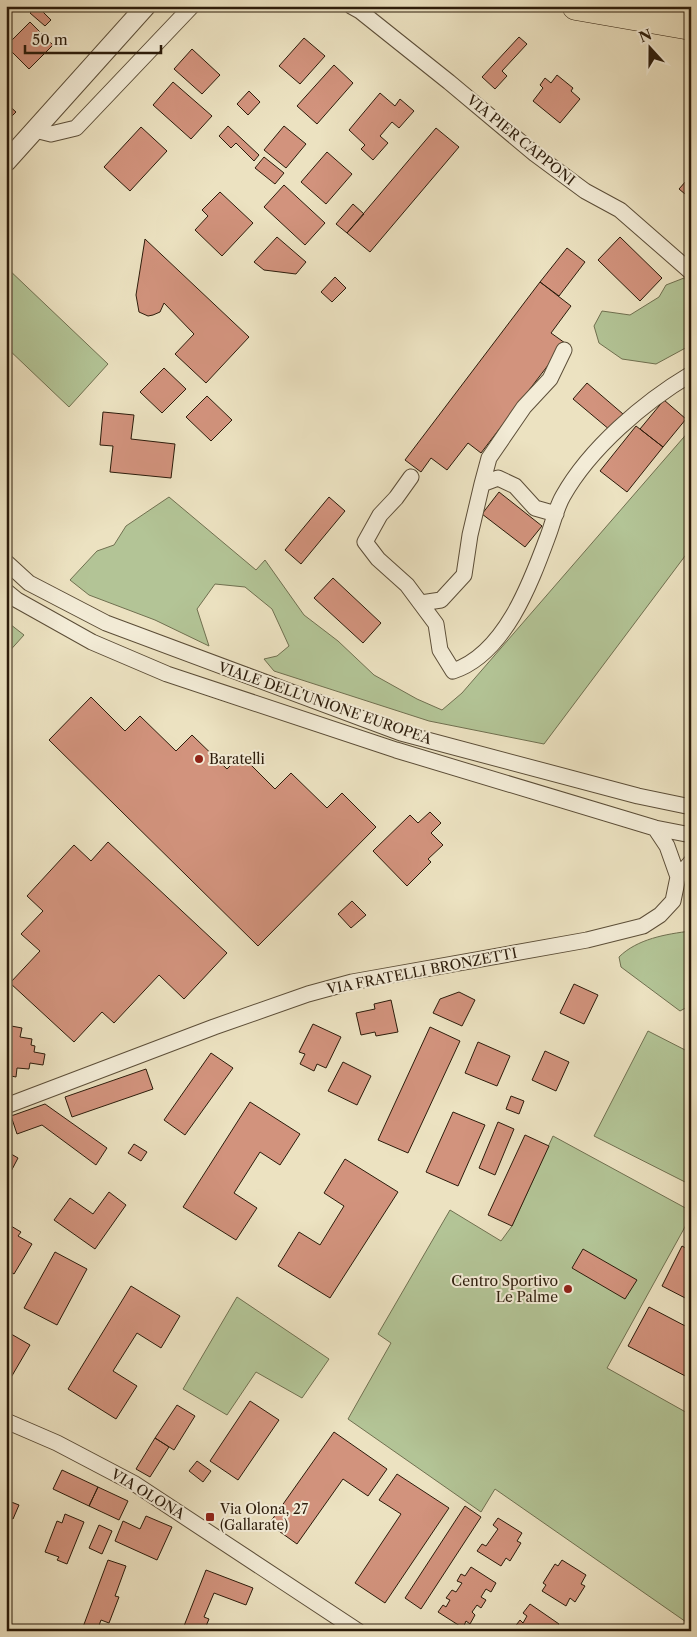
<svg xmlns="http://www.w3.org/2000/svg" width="697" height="1637" font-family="'Libre Caslon Text',serif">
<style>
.green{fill:#b3c496;stroke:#707050}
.building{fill:#d2937d;stroke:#2c1c0b}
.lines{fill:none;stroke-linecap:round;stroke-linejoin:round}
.minor-casing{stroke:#5c4e38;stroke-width:17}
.tertiary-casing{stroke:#5c4e38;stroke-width:21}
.motorway-casing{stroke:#2c1c0b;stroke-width:29}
.minor{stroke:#f3ecd7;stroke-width:15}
.tertiary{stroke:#f3ecd7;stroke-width:19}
.motorway{stroke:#ece2c1;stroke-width:28}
.poi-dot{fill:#8f2418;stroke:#f3ecd7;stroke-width:2}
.labels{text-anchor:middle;stroke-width:4;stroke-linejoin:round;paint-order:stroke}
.street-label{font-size:14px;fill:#2c1c0b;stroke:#f3ecd7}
.poi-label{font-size:14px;fill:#2c1c0b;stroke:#f3ecd7;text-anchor:start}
</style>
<rect width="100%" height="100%" fill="#ece2c1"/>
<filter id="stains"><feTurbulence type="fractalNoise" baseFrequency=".004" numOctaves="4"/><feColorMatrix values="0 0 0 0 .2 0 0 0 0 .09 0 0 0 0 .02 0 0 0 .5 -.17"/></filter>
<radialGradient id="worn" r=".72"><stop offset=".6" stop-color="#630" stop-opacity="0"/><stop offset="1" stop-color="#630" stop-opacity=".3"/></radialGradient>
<path class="green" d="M6,267l102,97 -39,43 -63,-60z
M684,278l7,10v57l-35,19 -34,-5 -23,-16 -5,-17 8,-15 28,4 29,-18 7,-12z
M690,430l1,118 -147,196 -115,-23 -155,-50 -10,-12 13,-3 12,-10 -17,-37 -27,-22 -30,-3 -18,25 12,37 -54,-26 -66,-25 -19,-15 27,-29 17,-6 12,-19 43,-29 87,73 9,-10 39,55 34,26 36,34 43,24 25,11 20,-17z
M6,621l18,14 -18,20z
M691,931v74l-11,6 -59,-44 -2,-10c18,-18 47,-23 72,-26z
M648,1031l43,22v132l-97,-49z
M553,1136l138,75v5l-84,152 84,47 -2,209 -194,-135 -14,23 -133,-93 43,-76 -13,-9 72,-124 51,31 11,-15z
M237,1297l92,62 -27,39 -46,-26 -29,43 -44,-26z"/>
<path class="building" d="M37,6l14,14 -6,6 -15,-13z
M30,22l23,23 -24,24 -23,-23z
M519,37l8,7 -25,27 5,5 -12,13 -13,-12z
M304,38l21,18 -25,28 -21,-18z
M192,49l28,26 -18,19 -28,-25z
M334,65l19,18 -36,41 -20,-18z
M557,75l16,13 -2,3 9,8 -20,24 -27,-22 10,-13 -3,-3 5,-7 6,5z
M173,82l39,34 -21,23 -38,-34z
M249,91l11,11 -12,13 -11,-11z
M380,93l15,13 5,-7 14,12 -15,17 -7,-6 -12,14 8,7 -15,17 -12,-11 4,-4 -16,-15z
M6,103l10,9 -10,10z
M228,126l31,29 -5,6 -18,-18 -5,5 -12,-12z
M284,126l22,18 -20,24 -22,-18z
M141,127l26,24 -37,40 -26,-24z
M436,128l23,19 -89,105 -23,-19z
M327,152l25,22 -26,30 -25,-22z
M264,157l20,16 -9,11 -20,-16z
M686,181l5,4v14l-12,-10z
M284,185l41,38 -20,22 -41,-38z
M220,192l33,31 -31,33 -27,-26 13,-14 -6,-6z
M353,204l11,10 -17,19 -11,-9z
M277,237l29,25 -10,12 -32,-4 -10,-8z
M620,237l42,41 -22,23 -42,-41z
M145,239l104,98 -43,46 -31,-29 19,-20 -30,-31 -4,9 -7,3 -5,1 -9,-4 -3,-17z
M567,248l18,14 -26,34 -19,-14z
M335,277l11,11 -14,14 -11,-10z
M540,282l31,24 -20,27 14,10 -84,110 -13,-10 -21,27 -16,-12 -10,14 -16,-12z
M164,368l22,21 -24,24 -22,-21z
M587,383l36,31 -13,16 -37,-31z
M207,396l25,24 -21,21 -25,-24z
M664,400l22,19 -23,28 -23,-18z
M103,412l31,3 -3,24 44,5 -4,34 -61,-6 3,-26 -13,-1z
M636,426l27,21 -36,45 -27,-21z
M499,492l43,34 -17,21 -43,-33z
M329,497l16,14 -44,53 -16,-14z
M333,578l48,45 -18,20 -49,-45z
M91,697l34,34 15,-15 36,35 16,-16 35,34 14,-14 34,34 16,-16 36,35 15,-15 34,34 -118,119 -209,-206z
M430,812l11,11 -10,10 12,12 -15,14 3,3 -24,24 -34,-35 37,-36 8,8z
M108,842l119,111 -43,46 -25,-24 -45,48 -12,-11 -28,30 -64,-59 30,-32 -19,-17 22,-23 -16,-15 47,-51 17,16z
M352,901l14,14 -15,13 -13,-14z
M574,984l24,11 -14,29 -24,-11z
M459,992l16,8 -13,26 -29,-13 7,-14z
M391,1000l7,32 -22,4 -1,-4 -14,3 -5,-22 19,-4 -1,-5z
M313,1024l28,13 -15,31 -9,-4 -3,7 -14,-7 5,-10 -6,-2z
M6,1025l16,3 -2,9 12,2 -1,6 4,1 -1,6 11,2 -2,11 -13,-2 -1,6 -12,-1 -1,9 -10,-2z
M430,1027l30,14 -52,112 -30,-13z
M478,1042l32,14 -13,30 -32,-13z
M545,1051l24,11 -13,29 -24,-11z
M211,1053l22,15 -48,67 -21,-15z
M343,1062l28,14 -14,29 -29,-14z
M146,1069l7,20 -81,28 -7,-20z
M511,1096l13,5 -5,13 -13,-5z
M250,1102l50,32 -20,31 -20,-13 -26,41 23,15 -21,32 -53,-33z
M45,1104l62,44 -11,17 -54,-40 -25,9 -6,-18z
M453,1112l32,13 -27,61 -32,-14z
M498,1122l16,7 -19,46 -16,-7z
M525,1135l24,11 -37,80 -24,-11z
M134,1144l13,8 -6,9 -13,-8z
M6,1151l12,7 -12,23z
M345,1159l53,33 -68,106 -52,-32 21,-34 21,13 24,-39 -20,-13z
M109,1192l17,13 -31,44 -41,-29 16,-22 23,16z
M6,1223l15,9 -3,4 14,8 -18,30 -8,-5z
M682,1246l9,5v50l-29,-15z
M583,1249l54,31 -12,19 -53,-31z
M55,1252l32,17 -30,56 -33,-17z
M131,1286l49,30 -19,32 -24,-15 -24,38 24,15 -21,33 -48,-30z
M649,1307l42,22v50l-63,-33z
M6,1331l24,14 -24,41z
M250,1401l29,19 -41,60 -28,-19z
M177,1405l18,11 -21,34 -19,-12z
M334,1432l53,37 -19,27 -25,-17 -46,65 -28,-20z
M155,1438l14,9 -19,30 -14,-8z
M197,1461l14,10 -8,11 -14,-11z
M62,1470l36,17 -9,19 -36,-17z
M397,1474l52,34 -64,95 -30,-20 46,-69 -22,-14z
M98,1487l30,14 -9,19 -30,-14z
M6,1500l13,5 -6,14 -7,-3z
M465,1506l16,11 -60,92 -16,-11z
M65,1514l19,8 -17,42 -10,-4 2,-3 -14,-5 12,-31 5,2z
M146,1516l26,11 -15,33 -42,-19 8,-20 17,8z
M498,1518l24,15 -5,8 4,2 -11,18 -4,-3 -5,8 -24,-15 5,-7 4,2 12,-17 -5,-4z
M99,1525l13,6 -10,23 -13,-6z
M108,1560l18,6 -11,30 4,1 -10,26 -8,-3 -4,11h-5l-9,-4z
M562,1560l24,15 -5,9 4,2 -10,16 -5,-4 -4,8 -24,-15 4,-6 -3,-2 12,-19 3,2z
M471,1567l25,16 -5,9 -5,-3 -5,8 5,3 -5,8 -4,-3 -5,7 3,3 -5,9 -4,-3 -3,7 -25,-16 5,-7 3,2 4,-7 -4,-2 6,-8 4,2 6,-9 -5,-2 4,-7 4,2z
M206,1570l47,18 -7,17 -32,-12 -10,24 5,2 -5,12h-22z
M530,1604l29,20 -4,7 -4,-3 -2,3h-32l-3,-3 6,-8 3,3 4,-7 -4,-3z"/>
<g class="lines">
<g class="minor-casing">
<path id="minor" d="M351,6l9,5 89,71 86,72 50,37 35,19 71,62
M35,130l16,4 25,-6 116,-122
M411,477l-15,21 -16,17 -15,27 13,17 29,26 29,39 4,26 13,21c52,-17 78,-89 95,-135 5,-13 8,-28 15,-40 27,-48 81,-94 128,-122
M482,484l7,-26 35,-51 26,-28 14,-29
M6,562l23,21 77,40 295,110 237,63 53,11
M6,591l11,9 75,42 75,32 229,76 259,78 36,7
M421,603l20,-3 23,-25 6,-40 12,-51 16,-6 17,8 20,22 21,6
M655,828l12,18 11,31
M6,1106l208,-79 94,-33 44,-12 235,-42 56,-14 17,-11 13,-14 5,-24 13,-15
M6,1421l51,22 78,41 223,147"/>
</g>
<g class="tertiary-casing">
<path id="tertiary" d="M6,162l140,-156"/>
</g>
<g class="motorway-casing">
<path id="motorway" d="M576,6l115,20"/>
</g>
<use href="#minor" class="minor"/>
<use href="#tertiary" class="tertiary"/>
<use href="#motorway" class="motorway"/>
</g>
<g class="poi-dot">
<circle cx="199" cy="759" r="5"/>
<circle cx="568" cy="1289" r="5"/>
<rect x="205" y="1512" width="10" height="10" rx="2.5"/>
</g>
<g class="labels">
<g class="street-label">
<text transform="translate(521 140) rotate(39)" y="5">VIA PIER CAPPONI</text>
<text transform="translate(325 703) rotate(19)" y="5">VIALE DELL'UNIONE EUROPEA</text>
<text transform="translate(422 971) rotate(-11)" y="5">VIA FRATELLI BRONZETTI</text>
<text transform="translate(148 1494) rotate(31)" y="5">VIA OLONA</text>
</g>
<g class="poi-label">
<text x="209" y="764">Baratelli</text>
<text x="558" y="1286" text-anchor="end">Centro Sportivo<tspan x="558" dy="16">Le Palme</tspan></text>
<text x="220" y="1514">Via Olona, 27<tspan x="220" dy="16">(Gallarate)</tspan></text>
</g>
</g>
<rect width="697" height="1637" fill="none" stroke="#ece2c1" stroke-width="25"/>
<rect x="8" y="8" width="682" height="1622" fill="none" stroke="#2c1c0b" stroke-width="2.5"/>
<rect x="12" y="12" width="672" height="1612" fill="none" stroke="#2c1c0b"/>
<g transform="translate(650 48) rotate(339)" stroke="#f3ecd7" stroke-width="4" paint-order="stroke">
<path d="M0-4L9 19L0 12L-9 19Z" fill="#2c1c0b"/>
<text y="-8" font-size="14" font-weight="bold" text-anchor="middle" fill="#2c1c0b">N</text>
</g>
<path d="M25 45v8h136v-8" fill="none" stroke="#2c1c0b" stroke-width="2.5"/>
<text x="32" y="45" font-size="15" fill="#2c1c0b" stroke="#f3ecd7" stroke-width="4" paint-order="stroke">50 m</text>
<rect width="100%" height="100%" filter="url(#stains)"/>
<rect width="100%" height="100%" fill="url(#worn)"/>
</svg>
